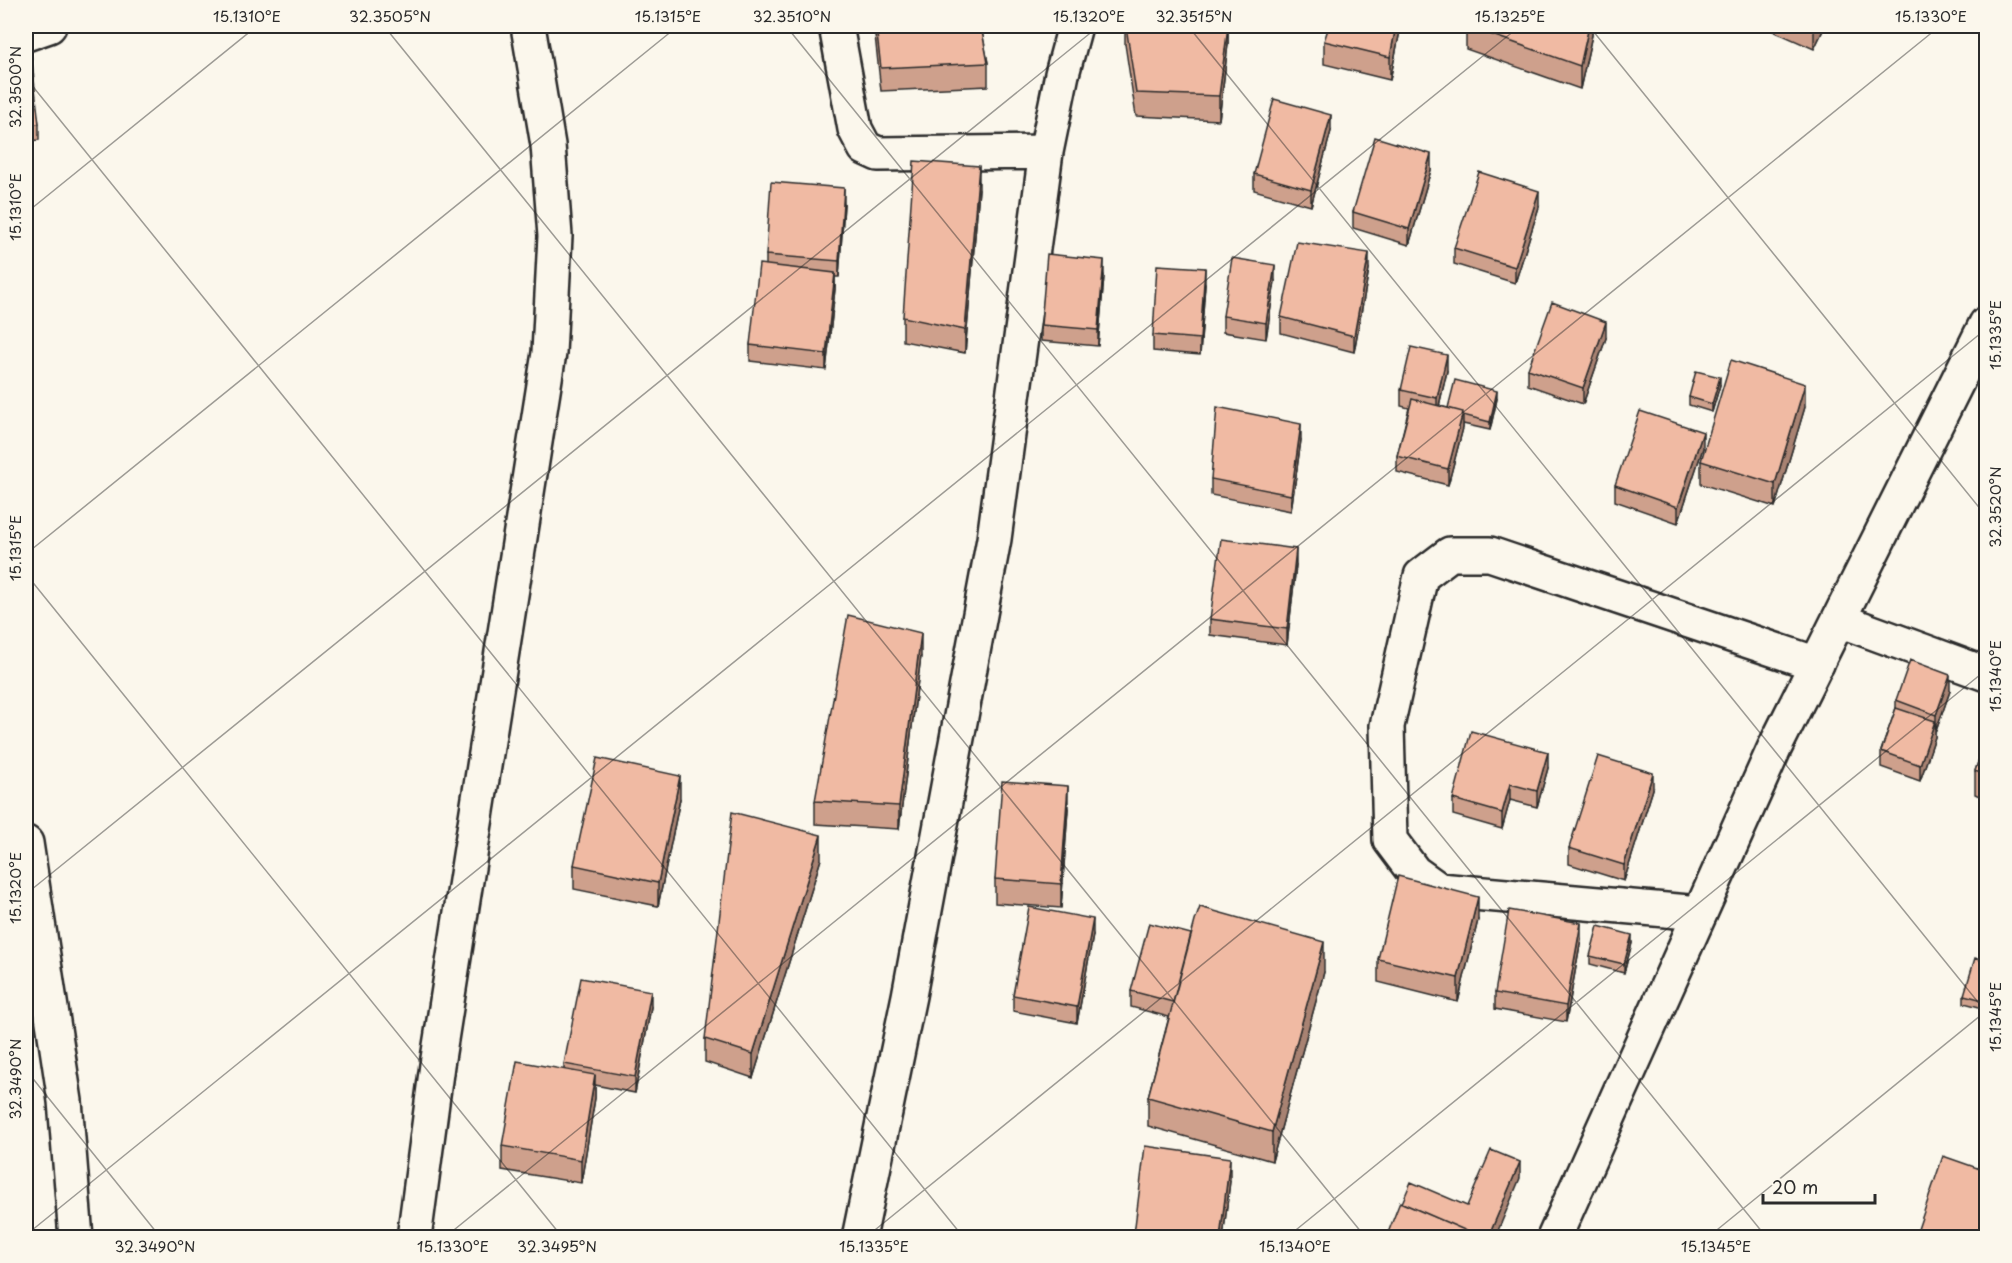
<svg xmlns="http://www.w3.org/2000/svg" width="2012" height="1263" font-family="'Playpen Sans',sans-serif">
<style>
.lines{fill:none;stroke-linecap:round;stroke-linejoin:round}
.minor-casing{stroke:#2b2b2b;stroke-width:38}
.tertiary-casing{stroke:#2b2b2b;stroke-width:38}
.minor{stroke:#fbf7ec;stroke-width:33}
.tertiary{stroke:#fbf7ec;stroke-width:33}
.wall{fill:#cea08c;stroke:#2b2b2b;stroke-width:1.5}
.shaded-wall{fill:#a88272;stroke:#2b2b2b;stroke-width:1.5}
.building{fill:#f0baa3;stroke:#2b2b2b;stroke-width:1.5}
.ticks{fill:none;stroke:#2b2b2b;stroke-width:1.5;stroke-opacity:0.45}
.neatline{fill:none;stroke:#2b2b2b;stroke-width:2}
.ticks-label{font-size:15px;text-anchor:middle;fill:#2b2b2b}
</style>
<rect width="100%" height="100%" fill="#fbf7ec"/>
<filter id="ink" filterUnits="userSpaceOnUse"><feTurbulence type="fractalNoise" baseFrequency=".0167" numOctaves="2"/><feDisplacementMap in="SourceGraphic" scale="12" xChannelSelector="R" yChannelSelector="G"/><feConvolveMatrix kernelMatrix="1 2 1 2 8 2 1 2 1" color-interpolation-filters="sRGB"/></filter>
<g filter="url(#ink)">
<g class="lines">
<g class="minor-casing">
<path id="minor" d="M836,26l19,103 10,19 13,6 168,-2
M1839,620l147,54
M26,843l39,258 11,137
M1700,913l-261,-23 -25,-18 -24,-32 -3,-114 34,-150 29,-22h40l327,110
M414,1238l23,-173 112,-712 6,-117 -7,-91 -20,-119
M859,1238l50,-242 85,-457 52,-387 16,-78 13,-48"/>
</g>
<g class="tertiary-casing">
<path id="tertiary" d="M26,34l23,-8
M1554,1238l220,-489 212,-425"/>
</g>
<use href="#minor" class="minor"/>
<use href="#tertiary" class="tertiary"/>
</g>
<path class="wall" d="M874,26h107l7,37v23l-107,5z
M1125,26h103v18l-9,76 -83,-4 -11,-72z
M1401,26l-11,54 -66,-16v-23z
M1466,26h126v9l-12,54 -114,-40z
M1762,26h63l-11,23z
M26,45l13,79v16l-13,1z
M1331,131l-20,75 -57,-16v-16z
M1431,170l-22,75 -56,-17v-16z
M979,189l-14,164 -62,-12v-24z
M844,204l-5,73h-4v12l-9,81 -76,-9v-16l16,-80v-10z
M1539,207l-24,76 -61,-19v-16z
M1369,269l-15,83 -73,-19v-16z
M1104,276l-6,70 -57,-5v-16z
M1275,281l-9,58 -43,-7v-16z
M1205,284l-5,71 -47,-4v-16z
M1606,338l-23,66 -55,-19v-16z
M1447,371l-8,35 9,2 49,-9 -7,31 -27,-6v4l-15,57 -51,-13v-16l12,-48 -8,-2v-16z
M1720,385l-8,27 -23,-7v-8z
M1805,407l-30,100 -74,-23v-23z
M1301,440l-10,71 -80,-16v-16z
M1703,448l-25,75 -63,-22v-16z
M1296,565l-9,80 -77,-10v-16z
M921,656l-22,173 -84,-5v-23z
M1950,691l-14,40 -1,-1v7l-15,44 -39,-14v-16l15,-43v-8z
M1986,739v60l-11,-5v-23z
M1548,768l-11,39 -27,-7 -8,29 -49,-14v-16z
M1653,789l-29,92 -55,-17v-16z
M680,799l-22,107 -84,-17v-24z
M1068,809l-7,99 -66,-5v-24z
M821,859l-68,219 -48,-16v-23z
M1478,920l-20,82 -80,-20v-23z
M1093,935l-16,88 -64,-12v-16z
M1581,939l-15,83 -71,-13v-16z
M1632,943l-8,30 -34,-9v-8z
M1986,962l-3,46 -19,-5v-8z
M1324,972l-52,189 -124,-35v-29l21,-80 -38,-10v-16z
M651,1007l-16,86 -40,-8v13l-14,85 -79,-13v-24l62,-77v-5z
M1230,1181l-7,57h-89v-4z"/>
<path class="shaded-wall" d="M1228,26v18l-9,76v-24z
M1396,26h5l-11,54v-23z
M1589,26h3v9l-12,54v-23z
M1814,26h11l-11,23z
M1331,115v16l-20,75v-16z
M1431,154v16l-22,75v-16z
M979,166v23l-14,164v-23z
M844,188v16l-5,73v-16z
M1539,191v16l-24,76v-16z
M1369,253v16l-15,83v-16z
M1104,260v16l-6,70v-16z
M1275,265v16l-9,58v-16z
M1205,268v16l-5,71v-16z
M835,273v16l-9,81v-16z
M1606,322v16l-23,66v-16z
M1447,355v16l-10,43v-16z
M1720,377v8l-8,27v-8z
M1805,384v23l-30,100v-23z
M1497,391v8l-7,31v-8z
M1463,412v16l-15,57v-16z
M1301,424v16l-10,71v-16z
M1703,432v16l-25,75v-16z
M1296,549v16l-9,80v-16z
M921,633v23l-22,173v-23z
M1950,675v16l-14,40v-16z
M1935,721v16l-15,44v-16z
M1548,752v16l-11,39v-16z
M1653,773v16l-29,92v-16z
M680,776v23l-22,107v-23z
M1510,784v16l-8,29v-16z
M1068,786v23l-7,99v-24z
M821,835v24l-68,219v-24z
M1478,897v23l-20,82v-24z
M1093,919v16l-16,88v-16z
M1581,923v16l-15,83v-16z
M1632,935v8l-8,30v-9z
M1324,942v30l-52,189v-29z
M1986,988v8l-3,12v-8z
M651,991v16l-16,86v-16z
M595,1075v23l-14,85v-23z
M1230,1158v23l-7,57h-3z
M1520,1162v16l-25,60h-7z"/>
<path class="building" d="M876,26h105l7,37 -107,5z
M1126,26h102l-9,70 -83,-3z
M1329,26h67l-6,31 -66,-16z
M1467,26h122l-9,40z
M30,44l9,80 -13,1v-80z
M1274,99l57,16 -20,75 -57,-16z
M1375,137l56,17 -22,75 -56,-17z
M914,161l65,5 -14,164 -62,-13z
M1479,172l60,19 -24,76 -61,-19z
M771,182l73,6 -5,73 -73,-6z
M1297,242l72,11 -15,83 -73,-19z
M1047,254l57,6 -6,70 -57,-5z
M1232,258l43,7 -9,58 -43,-7z
M759,264l76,9 -9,81 -76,-9z
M1157,265l48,3 -5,71 -47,-4z
M1552,302l54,20 -23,66 -55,-19z
M1411,347l36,8 -10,43 -36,-8z
M1731,360l74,24 -30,100 -74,-23z
M1696,371l24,6 -8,27 -23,-7z
M1455,380l42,11 -7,31 -27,-7v-3l-15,-4z
M1412,399l51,13 -15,57 -51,-13z
M1217,407l84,17 -10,71 -80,-16z
M1640,411l63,21 -25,75 -63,-22z
M1221,539l75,10 -9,80 -77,-10z
M848,615l73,18 -22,173 -84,-5z
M1910,660l40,15 -14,40 -40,-15z
M1896,708l39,13 -15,44 -39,-14z
M1471,731l77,21 -11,39 -27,-7 -8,29 -49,-14z
M1986,739v36l-11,-4z
M1598,756l55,17 -29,92 -55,-17z
M597,758l83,18 -22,107 -84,-18z
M1002,781l66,5 -7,98 -66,-5z
M732,812l89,23 -68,219 -48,-15z
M1398,876l80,21 -20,81 -80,-19z
M1029,907l64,12 -16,88 -64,-12z
M1200,907l124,35 -52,190 -124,-35 47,-176z
M1509,910l72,13 -15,83 -71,-13z
M1149,923l42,11 -18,68 -42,-11z
M1598,926l34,9 -8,29 -34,-8z
M1975,958l11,4v26l-3,12 -19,-5z
M581,978l70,13 -16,86 -71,-13z
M517,1061l78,14 -14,85 -79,-14z
M1145,1146l85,12 -10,80h-60l-26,-4z
M1491,1150l29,12 -32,76h-5l-81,-35 9,-21 56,24z
M1943,1156l43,15v67h-71z
M1400,1202l83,36h-97z"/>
</g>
<path class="ticks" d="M384,26l982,1212M786,26l981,1212M1188,26l798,986M1589,26l397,490M26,78l938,1160M26,213l231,-187M26,554l652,-528M26,574l537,664M26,894l1073,-868M26,1070l135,168M26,1235l1494,-1209M444,1238l1496,-1212M865,1238l1121,-909M1286,1238l700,-568M1707,1238l279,-227"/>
<rect width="2012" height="1263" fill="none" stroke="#fbf7ec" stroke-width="66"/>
<path d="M1763 1194v9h112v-9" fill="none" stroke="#2b2b2b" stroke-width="3"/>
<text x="1772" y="1194" font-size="18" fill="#2b2b2b" stroke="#fbf7ec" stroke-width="4.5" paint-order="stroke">20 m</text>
<rect x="33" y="33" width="1946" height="1197" class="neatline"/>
<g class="ticks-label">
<text x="247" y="22">15.1310°E</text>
<text x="390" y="22">32.3505°N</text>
<text x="668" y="22">15.1315°E</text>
<text x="792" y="22">32.3510°N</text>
<text x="1089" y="22">15.1320°E</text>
<text x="1194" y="22">32.3515°N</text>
<text x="1510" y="22">15.1325°E</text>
<text x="1931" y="22">15.1330°E</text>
<text transform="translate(16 87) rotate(-90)" y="5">32.3500°N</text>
<text transform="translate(16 207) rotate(-90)" y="5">15.1310°E</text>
<text transform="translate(1996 335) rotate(-90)" y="5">15.1335°E</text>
<text transform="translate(1996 507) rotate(-90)" y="5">32.3520°N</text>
<text transform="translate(16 548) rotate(-90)" y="5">15.1315°E</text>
<text transform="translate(1996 676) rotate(-90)" y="5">15.1340°E</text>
<text transform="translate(16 888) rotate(-90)" y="5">15.1320°E</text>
<text transform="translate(1996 1017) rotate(-90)" y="5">15.1345°E</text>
<text transform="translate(16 1079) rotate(-90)" y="5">32.3490°N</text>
<text x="155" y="1252">32.3490°N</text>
<text x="453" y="1252">15.1330°E</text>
<text x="557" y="1252">32.3495°N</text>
<text x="874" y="1252">15.1335°E</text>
<text x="1295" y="1252">15.1340°E</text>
<text x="1716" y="1252">15.1345°E</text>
</g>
</svg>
